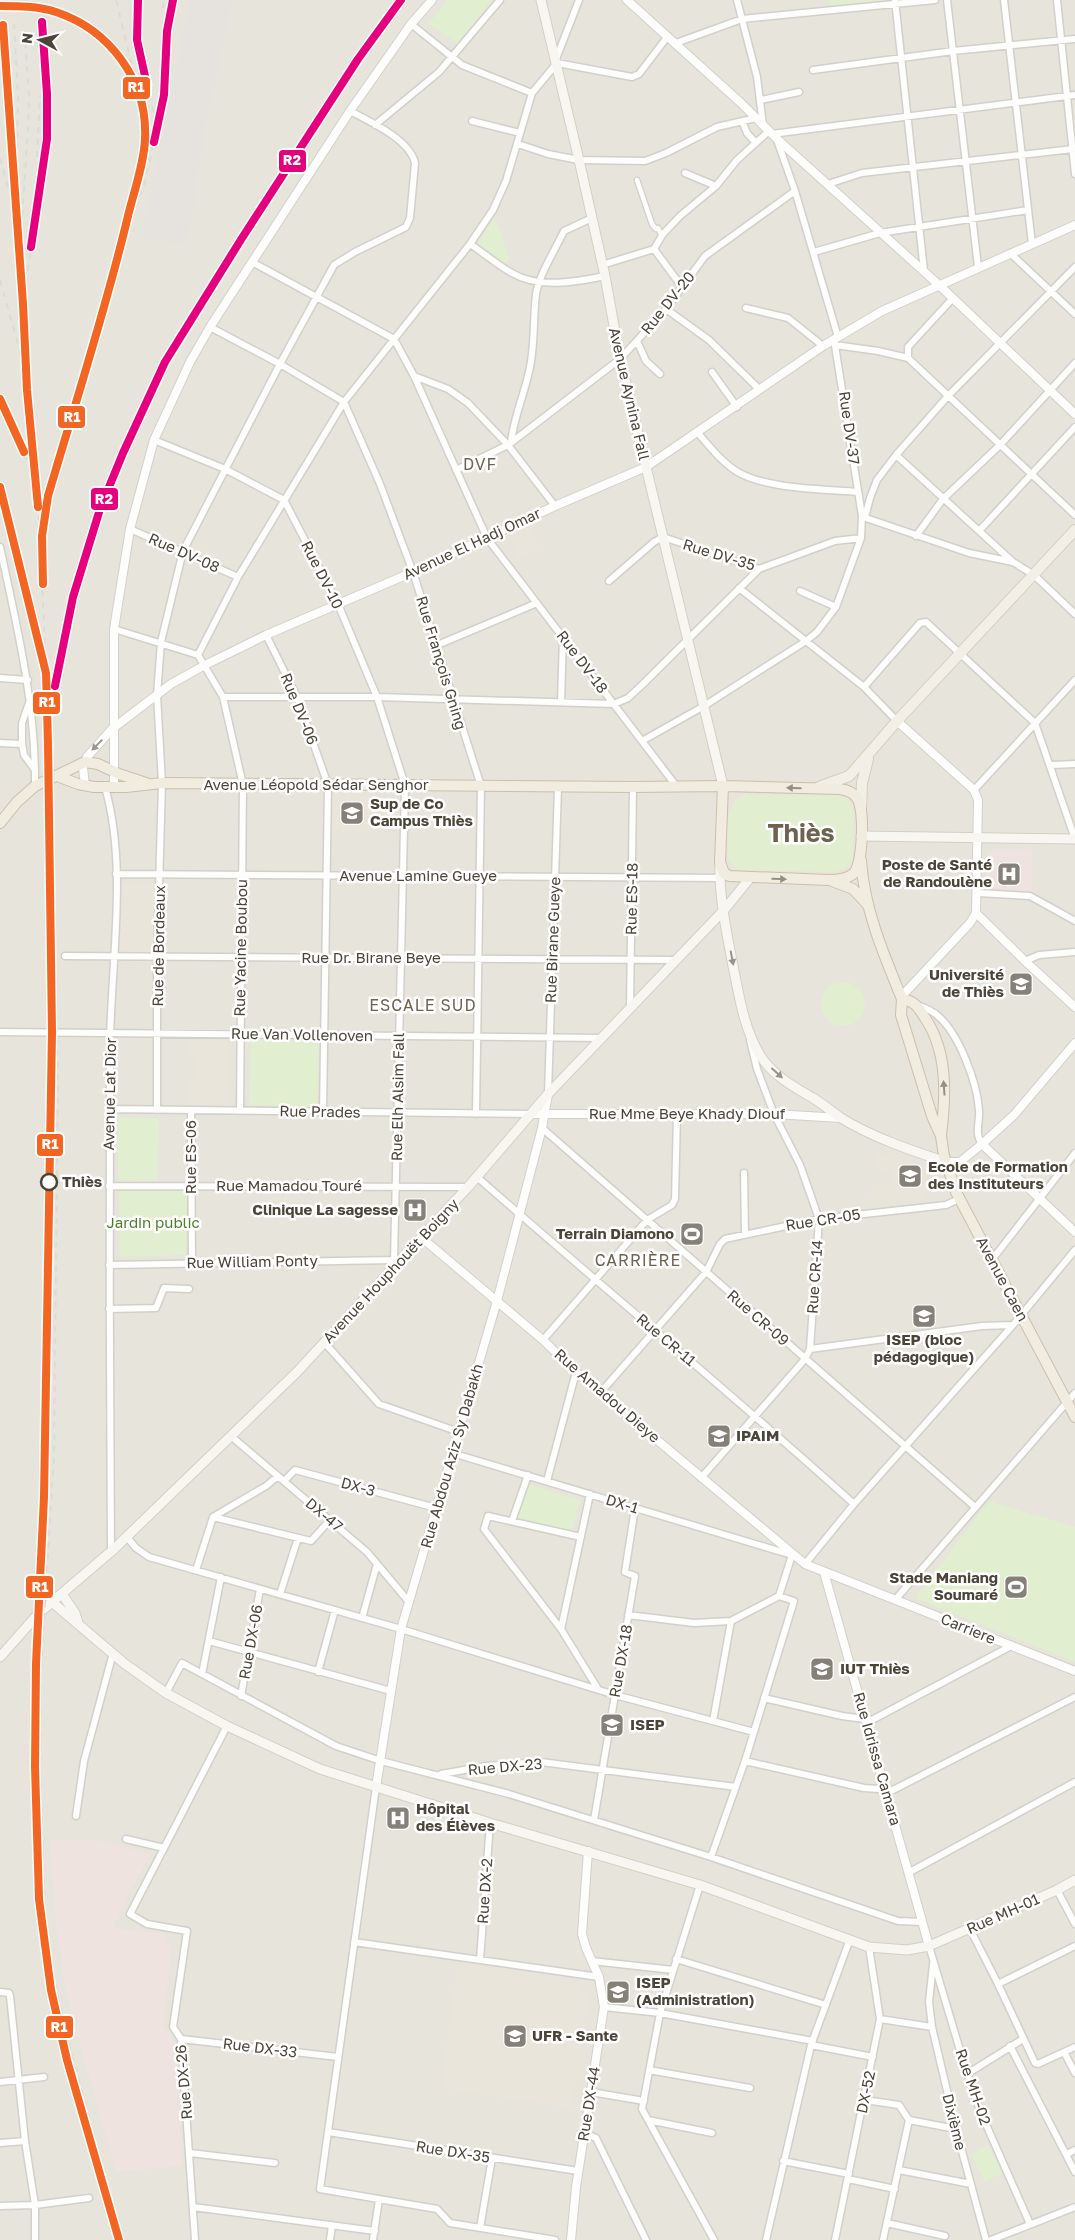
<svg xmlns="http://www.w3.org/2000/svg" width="1075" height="2240" font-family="'Golos Text',sans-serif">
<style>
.residential{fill:#e7e4dc}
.industrial{fill:#e6e2de}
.education{fill:#eae5da}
.medical{fill:#eee3df}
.green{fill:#e1eecf}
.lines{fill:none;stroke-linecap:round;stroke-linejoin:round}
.pedestrian-casing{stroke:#d2d0cb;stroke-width:7}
.minor-casing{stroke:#d2d0cb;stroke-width:9}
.tertiary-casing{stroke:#d2d0cb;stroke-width:10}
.secondary-casing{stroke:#d3cfc5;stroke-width:11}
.primary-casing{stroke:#d6cebb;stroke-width:12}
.trunk-casing{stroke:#ccbfa9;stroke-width:12}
.pedestrian{stroke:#fdfdfc;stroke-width:4.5}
.minor{stroke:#fdfdfc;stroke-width:6}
.tertiary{stroke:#fdfdfc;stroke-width:8}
.secondary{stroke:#f7f6f1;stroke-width:9}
.primary{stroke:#f2efe6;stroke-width:10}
.trunk{stroke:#f0ece0;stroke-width:10}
.rail{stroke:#dbdbda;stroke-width:2;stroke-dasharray:6 6;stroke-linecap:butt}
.rail-1-casing{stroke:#fff;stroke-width:11}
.rail-2-casing{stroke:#fff;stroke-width:11}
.rail-1{stroke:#f26522;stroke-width:8}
.rail-2{stroke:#e5007d;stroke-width:8}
.oneway{fill:#9b9791}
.oneway2{fill:#959084}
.oneway3{fill:#98948c}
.stop-dot{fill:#fff;stroke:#4b4439;stroke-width:2.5}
.labels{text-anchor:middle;stroke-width:5;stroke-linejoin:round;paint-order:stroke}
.street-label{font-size:15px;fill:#4b4439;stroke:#fff}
.poi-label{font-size:15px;font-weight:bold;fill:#4b4439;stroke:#fff;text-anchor:start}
.stop-label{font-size:15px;font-weight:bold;fill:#4b4439;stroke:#fff;text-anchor:start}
.park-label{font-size:15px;fill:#4a7f2a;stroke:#fff}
.neighbourhood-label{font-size:16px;letter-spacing:1px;fill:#6e6250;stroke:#fff}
.town-label{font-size:25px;font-weight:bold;fill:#6e6250;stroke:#fff}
.line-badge{stroke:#fff;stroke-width:2}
.badge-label{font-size:14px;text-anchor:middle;font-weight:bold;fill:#fff}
</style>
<rect width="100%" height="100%" fill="#f4f2ee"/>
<path class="residential" d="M0,0h1075v2240h-1075z"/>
<path class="industrial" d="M190,0h42l-28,133 -17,111 -45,-7z"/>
<path class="education" d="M528,524l10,25 -20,9 -10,-25z
M331,795l43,1 -1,36 -43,-2z
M121,884l33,1 -1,69h-33z
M189,1040h36l5,6 -1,58h-40v-23h7l1,-24h-8z
M878,1152l11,6 18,2 21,8 -2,32 -55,1 1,-17 18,1 2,-13 -17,-4z
M458,1964l50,6 69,11 11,16 -16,111 -131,-20z"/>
<path class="medical" d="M995,849h37v44l-47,-2 1,-34z
M96,1840l55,14 -22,39 -16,35 50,6 8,15 -8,76 14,21 5,120 -66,5 -44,-154 -8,-36 -8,-58 -6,-82z"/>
<path class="green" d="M448,0h43l-33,44 -30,-20z
M829,0h57l-57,6z
M495,217l14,40 -4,8 -27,-22z
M744,794l96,1c9,3 11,7 13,15v48c-4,9 -9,12 -19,14l-97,-2 -7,-8 -2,-6c1,-21 -6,-52 16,-62z
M821 1004a22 22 0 1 1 44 0a22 22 0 1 1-44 0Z
M251,1040l68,2 -2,65 -68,-2z
M118,1117l41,1 -2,63 -39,-1z
M187,1190l-1,65 -66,2 -1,-66z
M528,1484l53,16 -10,32 -54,-15z
M989,1501l86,26v135l-160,-64z
M988,2145l14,28 -17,9 -14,-28z"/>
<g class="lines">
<g class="pedestrian-casing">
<path id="pedestrian" d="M637,180l15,44 4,5 2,-1 4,8"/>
</g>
<g class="minor-casing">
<path id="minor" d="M737,0l20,77 6,48
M895,0l29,271
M947,0l31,267
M1004,0l28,244
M1057,0l18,174
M411,24l51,41 70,28
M676,43l66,-24 193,-19
M556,59l23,-59
M813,70l140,-19 122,-12
M761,100l38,-8
M472,121l48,12
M742,121l5,12 9,10
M375,125l64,-53 61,-72
M772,134l303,-39
M777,140l18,51 43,146
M518,144l30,10 31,6 66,1 21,-8 51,-26 39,-9
M685,173l31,13
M828,184l34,-11 211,-24
M470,244c14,9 27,21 42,29 27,16 64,9 93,3
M654,249l28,38
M814,252l66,-19 148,-23
M1010,253l65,61
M252,262l142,77 20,37 73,162 190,249
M602,265l52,-16 9,-15 17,-18 36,-30 21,-26 32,-29
M746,308l42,10 35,28
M666,309l43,31 51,50
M210,327l70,37 64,38 36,82 33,88 68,214 -5,328
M637,341l9,20 14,13
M835,345l43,6 30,7 167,157
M908,358v-11l45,-49
M712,372l25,35
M414,376l34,13 20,14 40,42 -52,25
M698,433c11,13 23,28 38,38 28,18 88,18 122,21
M154,440l71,29 59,31 54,104 39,93 28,88 -11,475
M511,442c3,-26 14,-49 19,-75 5,-24 3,-48 6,-73 4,-21 19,-44 28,-63l28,-13
M896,455l117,107 21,13 41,39
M555,506l-47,-61 112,-86 46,-50 39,-53 90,-65
M863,517l106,36 44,9
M865,517l5,-19 7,-18 19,-25 52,-59 127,-129
M130,529l108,48
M979,531l96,-104
M916,536l27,-37 57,-54 75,-82
M0,547c17,79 36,158 35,239
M609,581l45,-39 9,-5 96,32 76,-28 26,-3
M739,588l125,99 33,34
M800,591l36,16
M114,629l84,26
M266,635l31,62 31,88 -5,327
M435,646l102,-43
M0,678l28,2
M864,687l56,-64 6,-1 109,101 40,116
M223,697h154l237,7 14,-6 15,-14 116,-115
M561,702l2,-65
M642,741l62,-35 102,-65 11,-9 19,-25 25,-69 1,-22 -28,-177
M0,743l22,1 2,11 11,15
M22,744v-21l7,-20
M1051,765l24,-1
M105,787c23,80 6,174 5,257 -1,169 0,339 1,508
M974,790l101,-110
M116,874l606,4
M978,893l52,3 45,25
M65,956l611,4
M1025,961l14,-6 36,-3
M917,1005c8,3 15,5 21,11 21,18 39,66 41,94 1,13 -5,23 3,34
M630,1009l3,-222
M0,1032l602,6
M548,1094l10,-307
M110,1109l421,5
M157,1110v-153l5,-174 -5,-88 4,-53 22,-91 97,-187 54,-99 21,-13 51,-25 4,-9 5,-55c-5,-23 -44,-41 -65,-52
M191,1110l1,154
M240,1111l3,-326 -20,-88 -25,-42 40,-78 106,-175 126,-158 23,-34 13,-29 26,-88 25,-30 75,14 7,-3 29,-38
M542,1128l433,379
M744,1173l1,61
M477,1177c125,110 254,216 377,327
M109,1186l359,1
M991,1261l84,-108
M109,1265l285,-5
M109,1309l47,-1 8,-20 25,1
M543,1340l104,-120 25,-15 3,-6 2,-85
M324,1342l55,62 80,28
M810,1349l172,-23 31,-1
M601,1392l105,-120 14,-28 5,-5 94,-20 127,-14 13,-6
M232,1437l135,115 42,50
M452,1453l340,102 -13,41
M701,1478l104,-119 5,-10 9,-130 -19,-54 -26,-51 -17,-45 -7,-29
M284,1481l11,-11 141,38
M547,1481l29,-109
M213,1517l98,24 19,-21
M512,1521l16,-46
M127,1537l9,11 13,9 252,72 214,66 139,37
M581,1537l-93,-21 -4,13 77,100 37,60
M805,1564l49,-60 159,-179 62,-75
M196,1570l17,-53 53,-31 12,-10
M280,1594l18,-56
M895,1600l180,-207
M628,1615l66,8 37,-2
M362,1618l15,-54
M561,1629l29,-135
M209,1641l182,50
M318,1672l17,-62
M202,1674l19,-97
M166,1693l16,-30 154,83 45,15 128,33 202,63 187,64 24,1
M241,1696l19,-107
M764,1698l78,18 30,4 139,-74
M745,1761l119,27 29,2 182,-93
M441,1774l46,-8 54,-4 195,25
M376,1787l-56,402 117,20 13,14 105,17
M76,1816l8,-55 29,-108
M594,1820l41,-244 -10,-4 10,-64
M126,1839l38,9
M711,1857l34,-96 49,-160 -15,-5 -48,25 -18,100
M908,1873l167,-91
M700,1885l-40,128 -18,96 72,131
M1057,1890l18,34
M970,1929l28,55 37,79 3,1 37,-17
M354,1942l245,35
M929,1946l38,128 14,39 49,111
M676,1959l150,46
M480,1960l10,-137
M592,1961l81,9
M933,1964l-4,38 3,25 24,102 30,111
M998,1984l77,-38
M0,1992l9,1 1,3 15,145 10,64v35
M604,2007l56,6 153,28
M880,2019l52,8
M181,2039l157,18
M811,2045l62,12
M1010,2046l65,126
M1064,2052l11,21
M649,2070l101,18
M967,2074l56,-35
M0,2082l44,-5
M591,2092l53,9
M865,2100l34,5 10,15 -26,120
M648,2120l64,13
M909,2120l47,9
M328,2132l250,39
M584,2133l12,5 50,102
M0,2143l25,-2
M190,2153l85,10
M1067,2154l8,-4
M783,2161l66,13
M899,2170l72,14
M848,2179l47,10
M0,2206l35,-1 54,-7
M193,2207l182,24
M887,2223l58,13
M480,2228l12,-70
M195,2240l-14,-201 -8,-12 14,-96 -40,-7 -17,-10 97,-188
M330,2240l2,-15
M373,2240l6,-41
M766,2240l45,-195 39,-106
M835,2240l45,-221 -11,-72
M991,2240l84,-33"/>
</g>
<g class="tertiary-casing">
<path id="tertiary" d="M627,0l114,103 35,35 163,147 136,129
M897,721l77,69 4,10 -2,113 -6,10 -69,74
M85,785l-2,-17 4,-11 25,-28 59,-45 34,-19 61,-30 147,-63 142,-66 91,-39 177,-121 59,-35 193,-86
M114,787v-158l16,-100 24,-89 36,-78 20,-35 140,-216 61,-87 21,-24
M976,913l49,48 50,46
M531,1114h243l67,4
M982,1144l93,88
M946,1162h14l22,-18 32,-29 61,-72
M422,1238l121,102 33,32 229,192 270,107
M824,1572l105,374
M376,1787l25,-158 96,-328 45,-173 6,-34
M571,2240l5,-53 28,-180 -5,-30 -13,-29 -4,-14 6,-83"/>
</g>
<g class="secondary-casing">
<path id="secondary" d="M541,0l38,160 26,116 15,83 103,427
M861,836l214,3
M720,864c-1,32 6,65 12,97 7,33 11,66 28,94 12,20 34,32 53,43 10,6 19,14 28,20 33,20 69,32 105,44
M62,1594l13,19 3,10
M52,1602l73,62 41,29 61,33 93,43 170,54 210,62 169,62 38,3 22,-4 128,-56 18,-10
M0,1657l39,-44 75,-64 183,-177 171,-185 80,-93 176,-184 26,-32"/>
</g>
<g class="primary-casing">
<path id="primary" d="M819,787l30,-11 9,-10 39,-45 178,-191
M861,809l1,-26 6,-24"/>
</g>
<g class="trunk-casing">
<path id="trunk" d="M57,776l21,8 16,3h32l36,-4 471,4 90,-1 117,3c7,1 13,3 17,9 8,11 6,65 -3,75 -6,6 -17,7 -26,7l-99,-4 -5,-3 -4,-11 3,-76
M0,823l17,-21 18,-16 50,-24 13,2 21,10 27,9
M861,860c3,49 23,95 41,139l-1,16 31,101 9,20 3,20 12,36 119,225
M832,881l21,8 14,15
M902,999c13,2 17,9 23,19 23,34 21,78 16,117"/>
</g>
<use href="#pedestrian" class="pedestrian"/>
<use href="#minor" class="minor"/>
<use href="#tertiary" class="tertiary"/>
<use href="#secondary" class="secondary"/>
<use href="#primary" class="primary"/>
<use href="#trunk" class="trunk"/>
<path class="rail" d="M116,0l17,70
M138,0c-2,18 -3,37 1,54 6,23 15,45 15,69
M0,6c18,0 38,0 56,6 54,18 92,69 89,127 -1,26 -12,55 -18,81 -22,92 -52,184 -79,276l-6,40 1,48
M163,8l1,-8
M14,24l4,71 -1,56
M3,25l20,279 4,86 12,131
M37,157l3,-62
M0,158l9,33
M135,208l9,-22 20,-91 3,-64 6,-31
M22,216l6,-85 1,-36 -5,-71
M0,280l21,75
M26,283l21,-144v-45l-5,-72
M0,399l12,24 19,47
M0,487l46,186 1,28
M42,578l3,70
M48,739l3,210
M48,744c13,-123 43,-225 96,-337 7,-15 13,-31 21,-45 32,-59 71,-115 107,-171 42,-65 82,-130 129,-191
M51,942l5,49 2,76 -4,388 -13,216 -1,97 5,140 6,54 12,59 59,219"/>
<g class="rail-1-casing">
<path id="rail-1" d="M0,6c18,0 38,0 56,6 54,18 92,69 89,127 -1,26 -12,55 -18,81 -22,92 -52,184 -79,276l-6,40 1,48
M3,25l20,279 4,86 11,117
M0,399l24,53
M0,487l46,186 2,71 4,288 -8,465 -8,167 -1,103 4,132 12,91 16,70 52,180"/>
</g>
<g class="rail-2-casing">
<path id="rail-2" d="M138,0l-1,40 10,45
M154,142l10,-47 3,-64 6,-31
M31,247l16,-108v-45l-5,-72
M55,686l18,-89 27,-88 23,-56 42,-91 77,-124 116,-179 43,-59"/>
</g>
<use href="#rail-1" class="rail-1"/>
<use href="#rail-2" class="rail-2"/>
</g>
<defs><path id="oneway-solid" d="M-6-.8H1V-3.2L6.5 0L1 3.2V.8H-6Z" transform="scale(1.25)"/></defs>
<use class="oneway" href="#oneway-solid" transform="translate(97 745) rotate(134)"/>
<g class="oneway2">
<use href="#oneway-solid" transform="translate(794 788) rotate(-179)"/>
<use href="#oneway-solid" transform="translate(779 879) rotate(1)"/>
<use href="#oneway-solid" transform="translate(944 1088) rotate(-94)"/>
</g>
<g class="oneway3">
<use href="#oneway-solid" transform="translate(732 958) rotate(79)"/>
<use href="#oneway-solid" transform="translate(777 1073) rotate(42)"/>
</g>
<defs>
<g id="university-square" transform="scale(1.25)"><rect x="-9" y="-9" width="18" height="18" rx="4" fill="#868178" stroke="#fff"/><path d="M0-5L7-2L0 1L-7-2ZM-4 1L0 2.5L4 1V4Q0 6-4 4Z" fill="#fff"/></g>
<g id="hospital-square" transform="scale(1.25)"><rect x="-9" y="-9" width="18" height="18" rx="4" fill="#868178" stroke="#fff"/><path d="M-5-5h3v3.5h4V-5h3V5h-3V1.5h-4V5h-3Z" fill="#fff"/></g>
<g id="stadium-square" transform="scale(1.25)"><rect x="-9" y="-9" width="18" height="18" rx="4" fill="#868178" stroke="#fff"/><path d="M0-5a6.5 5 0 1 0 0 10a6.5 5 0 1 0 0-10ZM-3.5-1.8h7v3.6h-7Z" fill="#fff"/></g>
</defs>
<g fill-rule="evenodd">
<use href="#university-square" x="352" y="813"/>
<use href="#hospital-square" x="1009" y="874"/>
<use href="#university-square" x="1021" y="984"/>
<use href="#university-square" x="910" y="1176"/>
<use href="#hospital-square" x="415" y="1210"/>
<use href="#stadium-square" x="692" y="1234"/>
<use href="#university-square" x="924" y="1316"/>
<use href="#university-square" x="719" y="1436"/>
<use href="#stadium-square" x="1016" y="1587"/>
<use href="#university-square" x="822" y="1669"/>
<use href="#university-square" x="612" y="1725"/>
<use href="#hospital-square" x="398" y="1818"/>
<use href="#university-square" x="618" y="1992"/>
<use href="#university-square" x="515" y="2036"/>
</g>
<circle class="stop-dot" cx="49" cy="1182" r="8"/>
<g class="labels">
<g class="street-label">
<text transform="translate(668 303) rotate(-51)" y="5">Rue DV-20</text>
<text transform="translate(629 394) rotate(77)" y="5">Avenue Aynina Fall</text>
<text transform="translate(849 428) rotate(82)" y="5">Rue DV-37</text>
<text transform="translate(472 544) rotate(-25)" y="5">Avenue El Hadj Omar</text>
<text transform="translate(184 553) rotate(24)" y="5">Rue DV-08</text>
<text transform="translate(719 555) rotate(17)" y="5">Rue DV-35</text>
<text transform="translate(322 575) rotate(63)" y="5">Rue DV-10</text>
<text transform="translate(582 662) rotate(53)" y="5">Rue DV-18</text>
<text transform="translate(441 663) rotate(73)" y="5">Rue François Gning</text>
<text transform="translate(299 709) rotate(68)" y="5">Rue DV-06</text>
<text x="316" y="790">Avenue Léopold Sédar Senghor</text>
<text x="418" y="881">Avenue Lamine Gueye</text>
<text transform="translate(632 899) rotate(-89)" y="5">Rue ES-18</text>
<text transform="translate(553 940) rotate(-88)" y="5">Rue Birane Gueye</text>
<text transform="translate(159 946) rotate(-89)" y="5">Rue de Bordeaux</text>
<text transform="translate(241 948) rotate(-89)" y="5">Rue Yacine Boubou</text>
<text x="371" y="963">Rue Dr. Birane Beye</text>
<text transform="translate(302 1035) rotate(1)" y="5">Rue Van Vollenoven</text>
<text transform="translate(110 1094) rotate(-89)" y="5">Avenue Lat Dior</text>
<text transform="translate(398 1097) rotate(-89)" y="5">Rue Elh Alsim Fall</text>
<text transform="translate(320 1112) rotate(1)" y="5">Rue Prades</text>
<text x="687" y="1119">Rue Mme Beye Khady Diouf</text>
<text transform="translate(191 1157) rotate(-90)" y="5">Rue ES-06</text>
<text x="289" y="1191">Rue Mamadou Touré</text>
<text transform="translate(823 1220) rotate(-9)" y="5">Rue CR-05</text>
<text transform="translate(252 1262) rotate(-1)" y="5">Rue William Ponty</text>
<text transform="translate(391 1271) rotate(-47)" y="5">Avenue Houphouët Boigny</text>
<text transform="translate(815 1277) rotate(-86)" y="5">Rue CR-14</text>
<text transform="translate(1002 1279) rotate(62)" y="5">Avenue Caen</text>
<text transform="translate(758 1318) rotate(41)" y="5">Rue CR-09</text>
<text transform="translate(666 1340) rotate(40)" y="5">Rue CR-11</text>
<text transform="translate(607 1396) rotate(41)" y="5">Rue Amadou Dieye</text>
<text transform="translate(452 1456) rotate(-74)" y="5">Rue Abdou Aziz Sy Dabakh</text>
<text transform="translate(358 1487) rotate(15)" y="5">DX-3</text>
<text transform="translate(622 1504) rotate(17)" y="5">DX-1</text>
<text transform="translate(324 1515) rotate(40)" y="5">DX-47</text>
<text transform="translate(968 1629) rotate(22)" y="5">Carriere</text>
<text transform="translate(251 1642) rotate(-80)" y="5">Rue DX-06</text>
<text transform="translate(621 1661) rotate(-80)" y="5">Rue DX-18</text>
<text transform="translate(877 1759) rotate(74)" y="5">Rue Idrissa Camara</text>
<text transform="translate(505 1767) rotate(-5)" y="5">Rue DX-23</text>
<text transform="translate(485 1891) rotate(-86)" y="5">Rue DX-2</text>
<text transform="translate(1003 1914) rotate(-24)" y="5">Rue MH-01</text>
<text transform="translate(260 2048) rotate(7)" y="5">Rue DX-33</text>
<text transform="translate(184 2082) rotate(-95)" y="5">Rue DX-26</text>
<text transform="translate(973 2087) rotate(71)" y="5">Rue MH-02</text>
<text transform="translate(866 2092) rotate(-78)" y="5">DX-52</text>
<text transform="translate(589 2104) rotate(-81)" y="5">Rue DX-44</text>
<text transform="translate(954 2122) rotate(76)" y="5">Dixième</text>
<text transform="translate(453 2152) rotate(9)" y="5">Rue DX-35</text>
</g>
<g class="poi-label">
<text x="370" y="809">Sup de Co<tspan x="370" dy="17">Campus Thiès</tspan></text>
<text x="992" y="870" text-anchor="end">Poste de Santé<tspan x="992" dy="17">de Randoulène</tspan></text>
<text x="1004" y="980" text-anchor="end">Université<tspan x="1004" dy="17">de Thiès</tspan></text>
<text x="928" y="1172">Ecole de Formation<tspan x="928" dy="17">des Instituteurs</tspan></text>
<text x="398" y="1215" text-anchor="end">Clinique La sagesse</text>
<text x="674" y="1239" text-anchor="end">Terrain Diamono</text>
<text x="924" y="1345" text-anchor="middle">ISEP (bloc<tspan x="924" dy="17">pédagogique)</tspan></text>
<text x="736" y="1441">IPAIM</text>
<text x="998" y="1583" text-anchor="end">Stade Maniang<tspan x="998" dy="17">Soumaré</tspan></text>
<text x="840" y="1674">IUT Thiès</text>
<text x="630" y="1730">ISEP</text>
<text x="416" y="1814">Hôpital<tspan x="416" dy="17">des Élèves</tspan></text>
<text x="636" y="1988">ISEP<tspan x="636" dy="17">(Administration)</tspan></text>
<text x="532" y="2041">UFR - Sante</text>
</g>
<g class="stop-label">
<text x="62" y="1187">Thiès</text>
</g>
<g class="park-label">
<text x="153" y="1228">Jardin public</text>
</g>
<g class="neighbourhood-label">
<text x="480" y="470">DVF</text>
<text x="423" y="1011">ESCALE SUD</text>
<text x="638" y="1266">CARRIÈRE</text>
</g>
<g class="town-label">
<text x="801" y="842">Thiès</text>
</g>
</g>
<g class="line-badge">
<rect x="122" y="76" width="29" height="24" rx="5" fill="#f26522"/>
<rect x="278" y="149" width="29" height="24" rx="5" fill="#e5007d"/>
<rect x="57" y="405" width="29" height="24" rx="5" fill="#f26522"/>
<rect x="90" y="487" width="29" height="24" rx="5" fill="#e5007d"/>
<rect x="32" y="691" width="29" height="24" rx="5" fill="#f26522"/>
<rect x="36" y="1133" width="28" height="24" rx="5" fill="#f26522"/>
<rect x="25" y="1575" width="29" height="24" rx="5" fill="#f26522"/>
<rect x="45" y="2015" width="29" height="24" rx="5" fill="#f26522"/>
</g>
<g class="badge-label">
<text x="136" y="92">R1</text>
<text x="292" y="165">R2</text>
<text x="72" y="422">R1</text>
<text x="104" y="504">R2</text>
<text x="47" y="707">R1</text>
<text x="50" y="1149">R1</text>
<text x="40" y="1592">R1</text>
<text x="59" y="2032">R1</text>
</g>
<g transform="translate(40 40) rotate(277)" stroke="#ffffff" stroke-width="4" paint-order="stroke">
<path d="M0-4L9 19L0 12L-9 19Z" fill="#4b4439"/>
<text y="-8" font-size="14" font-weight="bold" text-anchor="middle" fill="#4b4439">N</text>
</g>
</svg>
